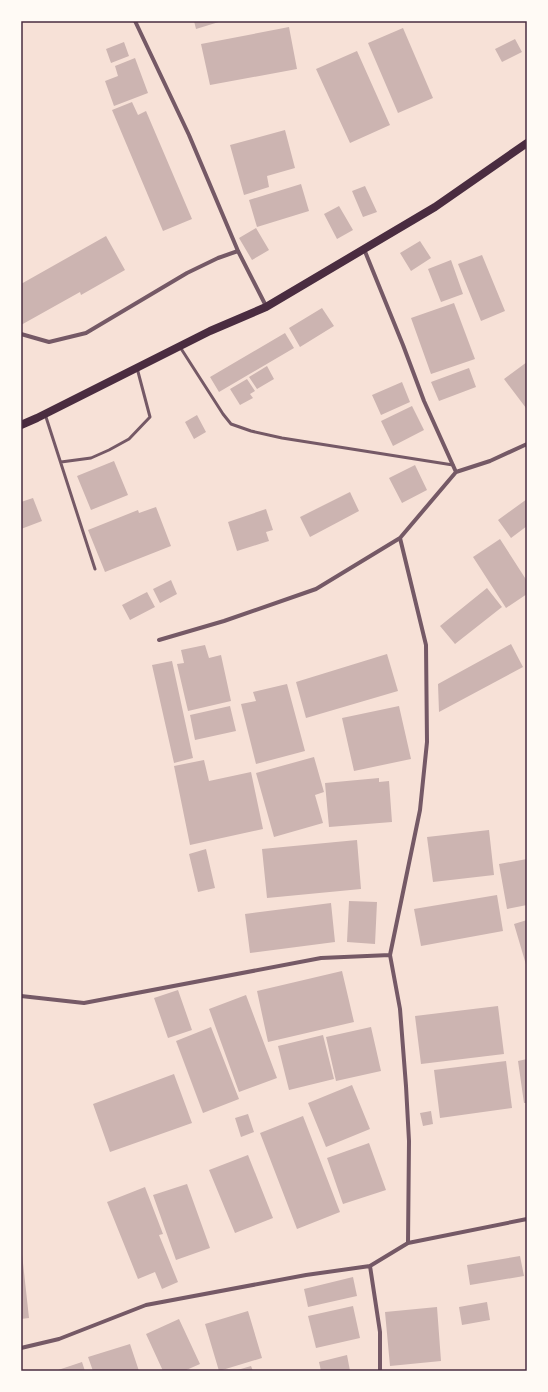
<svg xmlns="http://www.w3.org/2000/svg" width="548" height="1392" font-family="'Titillium Web',sans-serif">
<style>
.building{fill:#ccb4b1}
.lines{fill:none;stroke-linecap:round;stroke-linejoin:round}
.service{stroke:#755966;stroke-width:3}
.minor{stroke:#755966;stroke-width:4}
.secondary{stroke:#4a2c40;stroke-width:8}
.neatline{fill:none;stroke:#4a2c40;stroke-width:1.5}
</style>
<rect width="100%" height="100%" fill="#f7e1d7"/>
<path class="building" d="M194,21h28l-26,8z
M289,27l8,42 -87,16 -9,-41z
M403,28l30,70 -35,15 -30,-70z
M515,39l7,13 -20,10 -7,-13z
M124,42l5,14 -18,7 -5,-14z
M357,51l33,74 -40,18 -34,-74z
M135,58l13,35 -34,13 -9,-25 13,-5 -3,-10z
M132,102l6,13 8,-4 46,108 -29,12 -51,-121z
M285,130l10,38 -28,8 2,11 -25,8 -14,-50z
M301,184l8,27 -52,16 -8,-27z
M365,186l12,26 -14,5 -11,-26z
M339,206l14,24 -16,9 -13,-25z
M256,228l13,22 -17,10 -13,-22z
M106,236l19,34 -44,25 -1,-3 -59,33v-41z
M420,241l11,17 -20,13 -11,-18z
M482,255l23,56 -24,10 -23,-57z
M451,260l12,34 -22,8 -13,-33z
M454,303l21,56 -44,15 -20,-56z
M322,308l12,18 -34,21 -11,-19z
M285,333l9,15 -75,44 -9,-15z
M527,362v45l-1,1 -22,-29z
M267,366l7,13 -17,10 -8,-12z
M469,368l7,19 -37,14 -8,-19z
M247,379l8,12 -5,3 3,4 -13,7 -10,-16z
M402,382l8,20 -29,13 -9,-20z
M412,406l12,24 -31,16 -12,-25z
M197,415l9,17 -12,7 -9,-17z
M114,461l14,34 -37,15 -14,-34z
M415,465l12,25 -25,13 -13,-25z
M350,492l9,19 -49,26 -10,-20z
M33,498l9,23 -21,8v-27z
M527,499v27l-16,12 -13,-18z
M156,507l15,39 -66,26 -17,-42 50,-20 1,3z
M266,509l7,21 -7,2 3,9 -32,10 -9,-29z
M500,539l27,42v13l-21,14 -33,-51z
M171,580l6,14 -17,9 -7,-14z
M487,588l15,19 -47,37 -15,-18z
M147,592l8,15 -25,13 -8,-15z
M511,644l12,23 -84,45 -1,-28z
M205,645l4,13 12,-3 10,46 -43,10 -11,-47 7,-1 -3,-13z
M387,654l11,37 -92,27 -10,-36z
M172,661l21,97 -19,5 -22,-98z
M287,684l18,67 -49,13 -15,-60 15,-3 -3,-9z
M230,706l6,25 -41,9 -5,-25z
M399,706l12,53 -57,12 -12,-53z
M314,757l10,35 -9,3 8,28 -49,14 -18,-64z
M204,760l5,21 42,-9 12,57 -73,16 -16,-79z
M379,778v4l10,-1 3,41 -63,5 -4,-44z
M489,830l5,45 -61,7 -6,-45z
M357,840l4,49 -94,9 -5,-49z
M206,849l9,39 -17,4 -9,-38z
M527,859v46l-20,4 -8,-45z
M497,895l6,36 -82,15 -7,-37z
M349,901l28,1 -2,42 -28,-2z
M331,903l4,39 -85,11 -5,-39z
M527,920v48l-13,-44z
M342,971l12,51 -86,20 -11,-51z
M178,990l14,40 -24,8 -14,-40z
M246,995l31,83 -38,14 -30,-83z
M498,1006l6,48 -83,10 -6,-48z
M211,1027l28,72 -36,14 -27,-72z
M371,1027l10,44 -45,10 -10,-44z
M323,1035l11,44 -45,11 -11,-44z
M527,1059v44h-3l-6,-42z
M506,1061l6,47 -72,10 -6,-48z
M174,1074l18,49 -82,29 -17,-48z
M352,1085l18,44 -44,18 -18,-44z
M431,1111l2,13 -10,2 -3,-13z
M248,1114l6,18 -13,5 -6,-19z
M303,1116l37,96 -43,17 -37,-96z
M369,1143l17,47 -43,14 -16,-46z
M248,1155l25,63 -38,15 -26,-63z
M187,1184l23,64 -34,12 -23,-65z
M145,1187l18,47 -4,1 19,47 -16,7 -7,-17 -17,7 -31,-77z
M21,1254h1l7,64 -8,1z
M520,1256l4,20 -54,9 -3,-20z
M353,1277l4,19 -49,11 -4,-18z
M487,1302l3,18 -28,5 -3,-18z
M353,1306l7,32 -44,10 -8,-32z
M437,1307l4,54 -51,5 -5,-54z
M248,1311l14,47 -43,13 -14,-47z
M179,1319l21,45 -16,7h-21l-17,-37z
M130,1344l9,27h-46l-5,-14z
M347,1355l3,16h-29l-2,-9z
M82,1362l3,9h-30z
M251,1366l2,5h-19z"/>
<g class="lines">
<path class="service" d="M180,347l43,67 8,10 20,7 31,7 171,27
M45,414l50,155
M61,462l30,-4 18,-8 20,-11 21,-22 -13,-49"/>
<path class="minor" d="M135,21l54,114 49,116 28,55
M364,249l39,96 21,56 32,71
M21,334l28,8 37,-9 101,-60 31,-15 20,-7
M400,538l26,107 1,97 -7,68 -30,145 10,54 6,77 3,55 -1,102
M159,640l65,-19 92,-32 84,-51 56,-66 34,-11 37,-17
M21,996l63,7 237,-45 69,-3
M370,1266l10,66v39
M21,1348l38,-9 87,-34 160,-30 64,-9 38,-23 119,-24"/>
<path class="secondary" d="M21,425l16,-7 173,-87 56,-24 169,-100 92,-64"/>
</g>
<rect width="548" height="1392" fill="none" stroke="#fffaf5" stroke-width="44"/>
<rect x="22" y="22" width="504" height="1348" class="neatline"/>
</svg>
